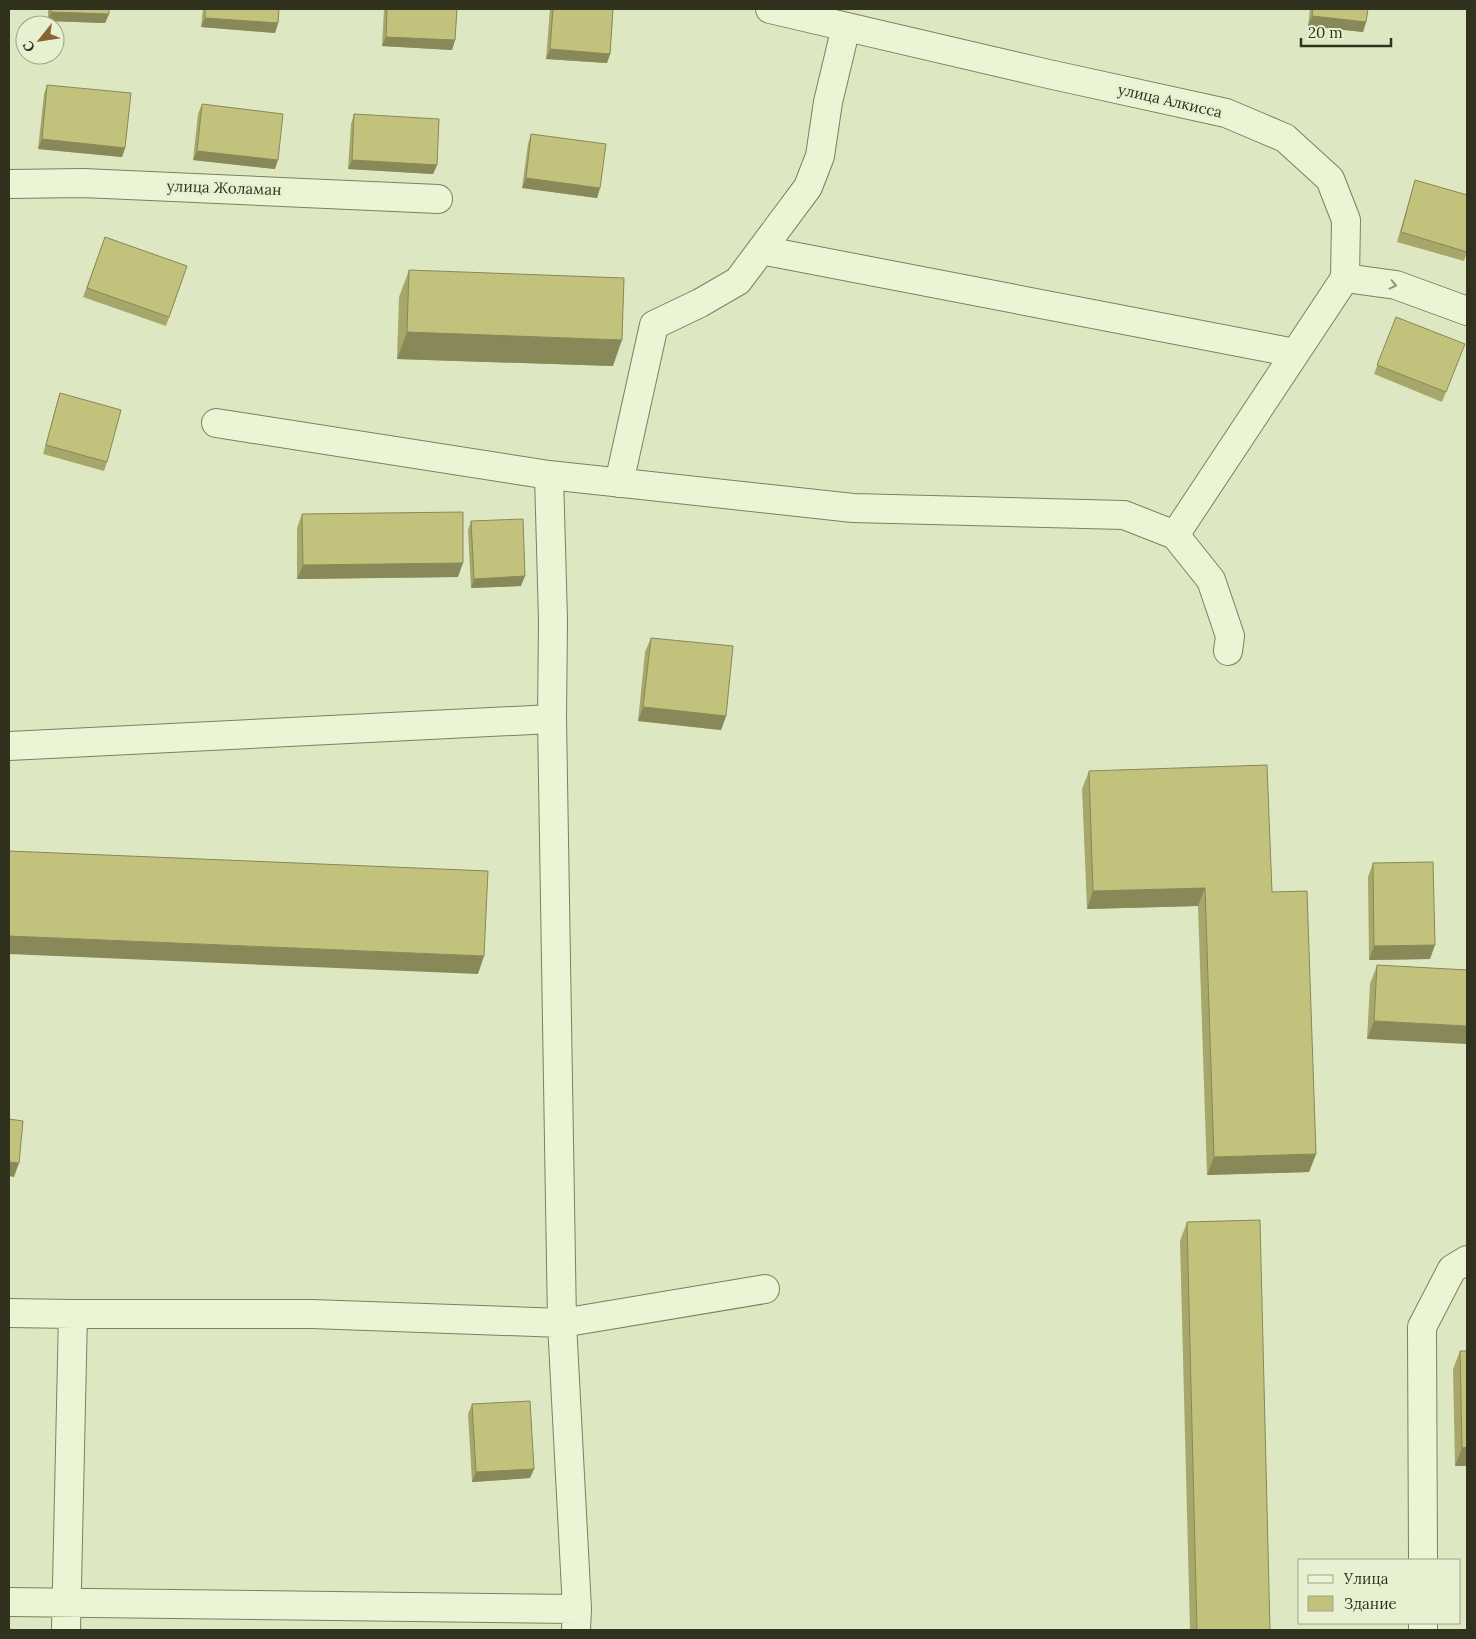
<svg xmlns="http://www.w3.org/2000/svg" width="1476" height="1639" font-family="Lora,serif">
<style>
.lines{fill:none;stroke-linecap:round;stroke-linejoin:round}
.minor-casing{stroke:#7c805c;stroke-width:30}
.minor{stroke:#ebf4d5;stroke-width:28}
.wall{fill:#a7a76c}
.shaded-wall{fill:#888858}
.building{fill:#c2c27d;stroke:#888858}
.oneway{stroke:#8e937a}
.labels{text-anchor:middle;stroke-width:5;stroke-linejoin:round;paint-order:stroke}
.street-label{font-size:15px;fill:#31321e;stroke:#e7f1d2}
</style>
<rect width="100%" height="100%" fill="#dde8c3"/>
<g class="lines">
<g class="minor-casing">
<path id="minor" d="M770,9l274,64 182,40 59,25 45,41 16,41 -1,58
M9,184l74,-1 355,16
M761,250l534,103
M1345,278l51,7 71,26
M216,423l333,52 304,33 271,7 51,20 36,45 19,56 -2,15
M549,475l4,145 -1,99 10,604 15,286 -1,21
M619,483l35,-158 46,-22 38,-22 70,-94 12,-31 8,-54 18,-75
M1175,535l170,-257
M9,746l543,-27
M9,1313l64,1h239l250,9 203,-34
M1423,1560l-1,-233 30,-58 15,-9
M9,1602l568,7
M1423,1623v7
M66,1630l7,-316"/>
</g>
<use href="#minor" class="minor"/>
</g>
<path class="wall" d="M48,9h61v5l-4,9 -57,-2z
M203,9h76l-1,14 -3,10 -74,-6z
M384,9h73l-2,31 -3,10 -70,-4z
M550,9h63l-3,45 -3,9 -61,-4z
M1310,9h58l-2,13 -3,10 -55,-6z
M47,85l78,63 -3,9 -84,-8 6,-55z
M202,104l73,65 -82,-9 5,-46z
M354,114l83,51 -4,9 -85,-5 3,-45z
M531,134l69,54 -3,10 -75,-10 6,-44z
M1415,180l52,15v57l-3,9 -67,-19z
M105,237l82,29 -21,60 -83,-29z
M409,270l204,96 -216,-7 2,-62z
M1396,317l69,27 -23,58 -68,-28z
M60,393l47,69 -3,9 -61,-17 14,-52z
M302,514l156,63 -161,2v-51z
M471,521l50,65 -50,2 -3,-58z
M651,638l75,78 -5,14 -83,-9 7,-69z
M1089,771l183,121 44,262 -7,18 -102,3 -9,-269 -111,3 -5,-120z
M1373,863l57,96 -61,1 -1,-83z
M1377,965l90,5 -100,69 3,-55z
M1187,1222l83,408h-80l-10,-389z
M1460,1351l7,115h-12l-2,-97z
M472,1404l62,65 -4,9 -58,4 -4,-68z"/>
<path class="shaded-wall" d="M51,12l58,2 -4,9 -57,-2z
M1312,16l54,6 -3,10 -55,-6z
M205,18l73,5 -3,10 -74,-6z
M386,37l69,3 -3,10 -70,-4z
M550,49l60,5 -3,9 -61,-4z
M42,139l83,9 -3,9 -84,-8z
M197,151l81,9 -3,9 -82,-9z
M352,160l85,5 -4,9 -85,-5z
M526,178l74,10 -3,10 -75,-10z
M407,332l215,8 -9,26 -216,-7z
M463,563l-5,14 -161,2 6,-14z
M525,576l-4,10 -50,2 3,-9z
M643,707l83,9 -5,14 -83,-9z
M1205,888l-7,18 -111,3 6,-18z
M9,936l475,20 -6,18 -469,-20z
M1435,945l-5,14 -61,1 5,-14z
M1374,1021l93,5v18l-100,-5z
M1316,1154l-7,18 -102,3 7,-18z
M9,1162l10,1 -5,14 -5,-1z
M1467,1447v19h-12l7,-18z
M534,1469l-4,9 -58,4 4,-10z"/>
<path class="building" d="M51,9h58v5l-58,-2z
M205,9h74l-1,14 -73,-5z
M387,9h70l-2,31 -69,-3z
M553,9h60l-3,45 -60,-5z
M1313,9h55l-2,13 -54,-6z
M47,85l84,8 -6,55 -83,-9z
M202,104l81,10 -5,46 -81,-9z
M354,114l85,5 -2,46 -85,-5z
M531,134l75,10 -6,44 -74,-10z
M1415,180l52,15v57l-66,-20z
M105,237l82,29 -18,51 -82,-29z
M409,270l215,8 -2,62 -215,-8z
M1396,317l69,27 -19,48 -69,-27z
M60,393l61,17 -14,52 -61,-17z
M463,512v51l-160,2 -1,-51z
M523,519l2,57 -51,3 -3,-58z
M651,638l82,8 -7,70 -83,-9z
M1267,765l5,127 35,-1 9,263 -102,3 -9,-269 -112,3 -4,-120z
M9,851l479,20 -4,85 -475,-20z
M1433,862l2,83 -61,1 -1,-83z
M1377,965l90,5v56l-93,-5z
M9,1119l14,2 -4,42 -10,-1z
M1260,1220l10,410h-73l-10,-408z
M1460,1351h7v96l-5,1z
M530,1401l4,68 -58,3 -4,-68z"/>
<defs><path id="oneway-chevron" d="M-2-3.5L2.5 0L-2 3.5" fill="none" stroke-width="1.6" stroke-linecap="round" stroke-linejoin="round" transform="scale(1.25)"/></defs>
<use class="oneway" href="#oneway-chevron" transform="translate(1393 285) rotate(13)"/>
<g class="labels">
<g class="street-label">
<text transform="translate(1170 101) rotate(13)" y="5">улица Алкисса</text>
<text transform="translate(224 188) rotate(2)" y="5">улица Жоламан</text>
</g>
</g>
<rect width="1476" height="1639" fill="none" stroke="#31321e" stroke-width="20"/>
<rect x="1298" y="1559" width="162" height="65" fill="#e7f1d2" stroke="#9ea58a"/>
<rect x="1308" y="1575" width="25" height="8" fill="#ebf4d5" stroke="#9ea58a"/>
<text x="1344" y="1584" font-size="15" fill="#31321e">Улица</text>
<rect x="1308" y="1596" width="25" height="15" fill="#c2c27d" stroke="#9ea58a"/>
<text x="1344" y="1609" font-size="15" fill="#31321e">Здание</text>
<g transform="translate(40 40) rotate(240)"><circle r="24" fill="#e7f1d2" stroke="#9ea58a"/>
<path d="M0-4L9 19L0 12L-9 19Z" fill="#886433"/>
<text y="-8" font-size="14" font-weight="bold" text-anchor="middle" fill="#31321e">С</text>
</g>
<path d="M1301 38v8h90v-8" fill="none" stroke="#31321e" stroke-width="2.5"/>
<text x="1308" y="38" font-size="15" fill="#31321e" stroke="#e7f1d2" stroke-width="4" paint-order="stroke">20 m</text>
</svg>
